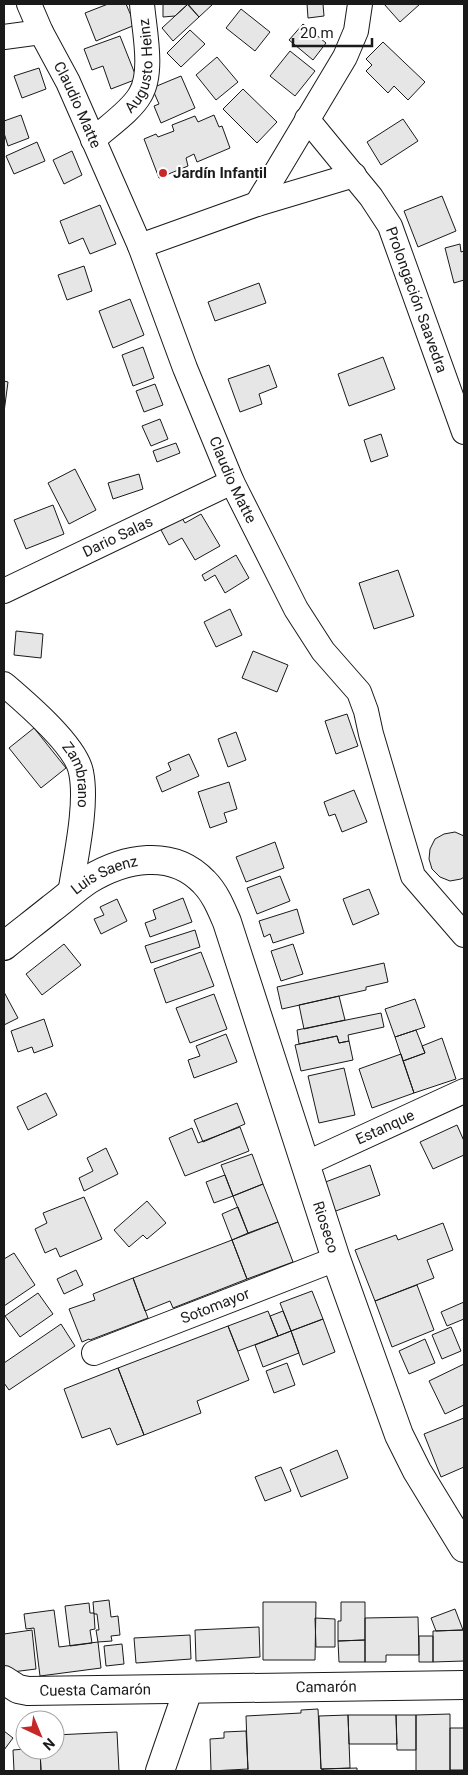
<svg xmlns="http://www.w3.org/2000/svg" width="468" height="1775" font-family="Roboto,sans-serif">
<style>
.building{fill:#e6e6e6;stroke:#1a1a1a}
.lines{fill:none;stroke-linecap:round;stroke-linejoin:round}
.street-casing{stroke:#1a1a1a;stroke-width:26}
.secondary-casing{stroke:#1a1a1a;stroke-width:30}
.street{stroke:#fff;stroke-width:24}
.secondary{stroke:#fff;stroke-width:28}
.poi-dot{fill:#c62828;stroke:#fff;stroke-width:2}
.labels{text-anchor:middle;stroke-width:4;stroke-linejoin:round;paint-order:stroke}
.street-label{font-size:15px;fill:#1a1a1a;stroke:#fff}
.poi-label{font-size:15px;font-weight:bold;fill:#1a1a1a;stroke:#fff;text-anchor:start}
</style>
<rect width="100%" height="100%" fill="#fff"/>
<path class="building" d="M108,4h18l9,21 -39,16 -11,-28z
M163,4h25l-13,12 -12,1z
M187,4h26l-14,13z
M188,4l11,13 -26,24 -11,-13z
M307,4h16l1,12 -16,2z
M384,4h36l-20,18z
M241,9l29,23 -15,19 -29,-23z
M303,24l23,19 -13,17 -24,-20z
M190,30l15,14 -24,23 -14,-14z
M120,36l17,43 -26,10 -8,-23 -11,4 -8,-21z
M383,42l42,40 -17,18 -14,-14 -6,7 -22,-22 6,-6 -6,-6z
M290,51l25,20 -20,25 -25,-20z
M217,57l21,25 -22,18 -20,-25z
M39,68l7,21 -24,9 -8,-22z
M181,76l14,32 -34,15 -7,-17 5,-2 -7,-16z
M243,89l34,33 -20,21 -34,-34z
M21,115l8,23 -21,8 -4,-13v-12z
M214,115l5,12 3,-1 8,22 -33,14 -3,-8 -8,4 2,8 -29,12 -15,-39 12,-5 2,3 16,-6 -2,-6 23,-9 3,6z
M403,119l15,22 -37,24 -14,-23z
M37,142l8,19 -31,13 -8,-18z
M72,151l10,24 -18,9 -11,-24z
M442,196l14,35 -38,16 -14,-36z
M100,205l16,39 -26,10 -7,-16 -14,6 -9,-23z
M460,244l1,8 3,-1v29l-10,3 -9,-35z
M84,266l8,25 -25,9 -9,-25z
M259,283l7,20 -51,18 -7,-19z
M130,299l14,36 -31,13 -14,-37z
M143,347l11,31 -21,8 -11,-31z
M383,357l12,32 -46,17 -11,-32z
M269,365l8,22 -18,7 3,10 -22,8 -12,-33z
M4,381l4,1 -4,30z
M155,384l8,21 -19,7 -8,-21z
M160,419l8,20 -17,7 -9,-20z
M381,434l7,22 -17,6 -7,-22z
M176,443l4,10 -23,9 -4,-11z
M75,469l21,41 -27,14 -21,-41z
M139,474l4,15 -30,10 -5,-16z
M53,505l11,29 -38,15 -12,-29z
M201,514l19,32 -25,14 -13,-22 -13,7 -8,-15 21,-12 3,5z
M236,555l13,23 -24,15 -10,-18 -10,6 -3,-6z
M398,570l16,46 -40,13 -15,-46z
M230,609l12,26 -26,12 -12,-25z
M16,631l27,3 -2,24 -27,-3z
M253,651l35,14 -11,27 -35,-14z
M347,714l11,32 -22,8 -11,-33z
M34,728l32,40 -25,20 -32,-40z
M236,732l10,28 -18,7 -10,-28z
M189,754l10,22 -37,16 -6,-15 15,-7 -3,-7z
M229,782l8,27 -13,4 3,9 -17,6 -12,-36z
M354,790l13,32 -25,10 -7,-18 -6,2 -5,-14z
M455,832l9,4v41l-3,2 -11,2 -10,-4 -8,-8 -3,-10 1,-10 5,-10 9,-5z
M275,842l9,26 -38,14 -10,-25z
M280,876l10,25 -33,13 -10,-26z
M369,889l10,25 -26,11 -10,-26z
M183,898l9,24 -42,15 -5,-14 11,-4 -3,-9z
M117,899l10,22 -26,13 -7,-15 10,-4 -4,-8z
M297,909l7,24 -31,10 -3,-9 -6,3 -5,-16z
M195,930l5,17 -49,16 -6,-17z
M64,944l17,21 -39,30 -16,-21z
M293,944l10,30 -22,7 -10,-30z
M201,952l13,34 -48,17 -12,-34z
M384,963l4,19 -22,5v3l-84,19 -5,-22z
M4,992l14,26 -14,7z
M214,994l13,35 -37,14 -14,-35z
M339,996l6,24 -41,9 -5,-24z
M415,999l10,28 -30,10 -10,-28z
M381,1013l3,14 -36,8 1,6 -10,2 -2,-7 -38,8 -2,-14z
M44,1019l9,27 -19,7 -2,-6 -14,5 -7,-21z
M416,1030l9,23 -22,8 -8,-24z
M226,1034l11,28 -43,16 -6,-18 12,-4 -4,-10z
M337,1036l2,7 10,-2 4,19 -52,11 -6,-26z
M442,1038l14,41 -42,14 -11,-32 22,-8 -3,-7z
M401,1054l13,39 -42,15 -13,-39z
M344,1068l11,47 -36,8 -11,-47z
M46,1093l11,22 -29,15 -11,-23z
M237,1103l8,21 -42,18 -9,-22z
M457,1125l7,16v14l-31,14 -13,-27z
M240,1127l9,24 -64,25 -16,-38 23,-10 6,15z
M106,1148l12,26 -34,17 -5,-13 14,-7 -6,-13z
M252,1154l11,30 -30,12 -12,-31z
M370,1165l10,30 -47,17 -10,-29z
M225,1175l8,21 -19,7 -8,-21z
M263,1184l15,38 -30,11 -15,-37z
M84,1197l18,42 -42,18 -4,-9 -11,5 -10,-24 12,-6 -4,-10z
M147,1201l19,22 -19,16 -4,-4 -14,12 -15,-17z
M238,1207l10,26 -16,7 -10,-26z
M278,1222l15,40 -46,17 -15,-39z
M443,1223l10,27 -26,10 7,18 -59,23 -20,-51 41,-15 2,5z
M232,1240l15,39 -74,29 -3,-7 -25,10 -12,-33z
M14,1253l21,32 -31,21v-47z
M76,1270l7,15 -19,9 -7,-15z
M133,1278l15,40 -58,22 -1,-1 -7,3 -13,-33 26,-9 -2,-6z
M417,1285l17,45 -42,17 -17,-46z
M312,1291l11,28 -32,12 -11,-28z
M38,1293l15,21 -33,23 -15,-21z
M464,1302v17l-17,7 -6,-14z
M268,1311l10,25 -40,15 -10,-25z
M283,1311l8,20 -13,5 -8,-20z
M323,1319l12,33 -32,13 -12,-34z
M61,1324l14,22 -66,44 -5,-7v-20z
M228,1326l21,54 -52,21 4,12 -57,22 -26,-67z
M451,1327l10,24 -19,8 -10,-24z
M291,1331l8,22 -36,14 -8,-22z
M425,1339l10,24 -26,11 -10,-23z
M287,1363l8,22 -21,8 -8,-22z
M464,1364v41l-19,9 -16,-33z
M118,1368l26,67 -27,10 -7,-17 -28,10 -18,-49z
M464,1418v49l-23,10 -17,-43z
M337,1450l11,28 -47,19 -11,-27z
M281,1467l10,24 -26,10 -10,-24z
M109,1600l2,17 7,-1 2,19 -9,1 1,5 -14,1 -2,-12h3l-2,-16h-3l-1,-12z
M263,1602h53l-1,58h-52z
M341,1602h24v38l-27,1v-20h3z
M89,1603l1,10h4l1,16 -5,1 2,13 -22,3 -5,-40z
M455,1609l8,21 -27,1 -5,-13z
M54,1610l5,37 39,-5 3,26 -61,8 -6,-48 -8,1 -2,-15z
M418,1617l1,38h-33v7h-21v-44z
M315,1618l20,1v28h-19z
M259,1627l1,30 -64,4 -1,-31z
M32,1630l4,39 -32,4v-39z
M463,1630h1v31l-31,1v-31z
M190,1635l1,24 -55,4 -2,-25z
M419,1636h14v26h-14z
M365,1640v22h-26l-1,-21z
M122,1644l2,20 -18,2 -2,-20z
M318,1709l3,60h2v2h-75l-2,-55 55,-3v-3z
M450,1714v57h-34v-56z
M348,1715h48l1,29h-48z
M348,1715l2,53 -29,1 -2,-53z
M396,1715h20v35h-19z
M450,1728h14v42h-14z
M4,1731l9,7 -9,12z
M246,1731l2,38 -37,2 -1,-32 14,-1v-6z
M117,1732l2,39h-78l-1,-21h15v-15z
M25,1749l15,1 1,21h-27l-1,-21z
M357,1768v3h-34v-2z"/>
<g class="lines">
<g class="street-casing">
<g id="street">
<path id="s1" d="M29,4l12,28 27,50 72,164 45,122 47,114 64,127 27,42 36,41 7,19 5,23 42,142 51,59"/>
<path d="M4,37l37,-5"/>
<path id="s2" d="M307,119l64,78 19,29 74,206"/>
<path id="s3" d="M93,140c14,-13 38,-29 47,-45 14,-22 4,-66 2,-91"/>
<path d="M257,204l88,-147 11,-26 4,-27"/>
<path d="M140,246l117,-42 97,-29"/>
<path id="s4" d="M4,591l228,-109"/>
<path id="s5" d="M4,684c21,18 72,61 77,88 7,33 -6,88 -11,122"/>
<path id="s6" d="M305,1164l159,-73"/>
<path id="s7" d="M94,1353l242,-94"/>
</g>
</g>
<g class="secondary-casing">
<g id="secondary">
<path id="s8" d="M4,946c16,-13 32,-25 48,-38 12,-9 24,-20 36,-28 36,-22 84,-32 116,2 11,11 17,26 23,40l109,337 63,176 18,36 47,77"/>
<path id="s9" d="M4,1680l14,9 10,2 436,-6"/>
<path d="M160,1771l28,-81"/>
</g>
</g>
<use href="#street" class="street"/>
<use href="#secondary" class="secondary"/>
</g>
<circle class="poi-dot" cx="163" cy="173" r="5"/>
<g class="labels">
<g class="street-label">
<text dy="5" stroke="none"><textPath href="#s3" startOffset="94">Augusto Heinz</textPath></text>
<text dy="5" stroke="none"><textPath href="#s1" startOffset="112">Claudio Matte</textPath></text>
<text dy="5" stroke="none"><textPath href="#s2" startOffset="214">Prolongación Saavedra</textPath></text>
<text dy="5" stroke="none"><textPath href="#s1" startOffset="518">Claudio Matte</textPath></text>
<text dy="5" stroke="none"><textPath href="#s4" startOffset="126">Dario Salas</textPath></text>
<text dy="5" stroke="none"><textPath href="#s5" startOffset="120">Zambrano</textPath></text>
<text dy="5" stroke="none"><textPath href="#s8" startOffset="124">Luis Saenz</textPath></text>
<text dy="5" stroke="none"><textPath href="#s6" startOffset="88">Estanque</textPath></text>
<text dy="5" stroke="none"><textPath href="#s8" startOffset="600">Rioseco</textPath></text>
<text dy="5" stroke="none"><textPath href="#s7" startOffset="130">Sotomayor</textPath></text>
<text dy="5" stroke="none"><textPath href="#s9" startOffset="325">Camarón</textPath></text>
<text dy="5" stroke="none"><textPath href="#s9" startOffset="94">Cuesta Camarón</textPath></text>
</g>
<g class="poi-label">
<text x="173" y="178">Jardín Infantil</text>
</g>
</g>
<rect width="468" height="1775" fill="none" stroke="#1a1a1a" stroke-width="10"/>
<g transform="translate(40 1735) rotate(136)"><circle r="24" fill="#ffffff" stroke="#a3a3a3"/>
<path d="M0-4L9 19L0 12L-9 19Z" fill="#c62828"/>
<text y="-8" font-size="14" font-weight="bold" text-anchor="middle" fill="#1a1a1a">N</text>
</g>
<path d="M293 38v8h79v-8" fill="none" stroke="#1a1a1a" stroke-width="2.5"/>
<text x="300" y="38" font-size="15" fill="#1a1a1a" stroke="#ffffff" stroke-width="4" paint-order="stroke">20 m</text>
</svg>
